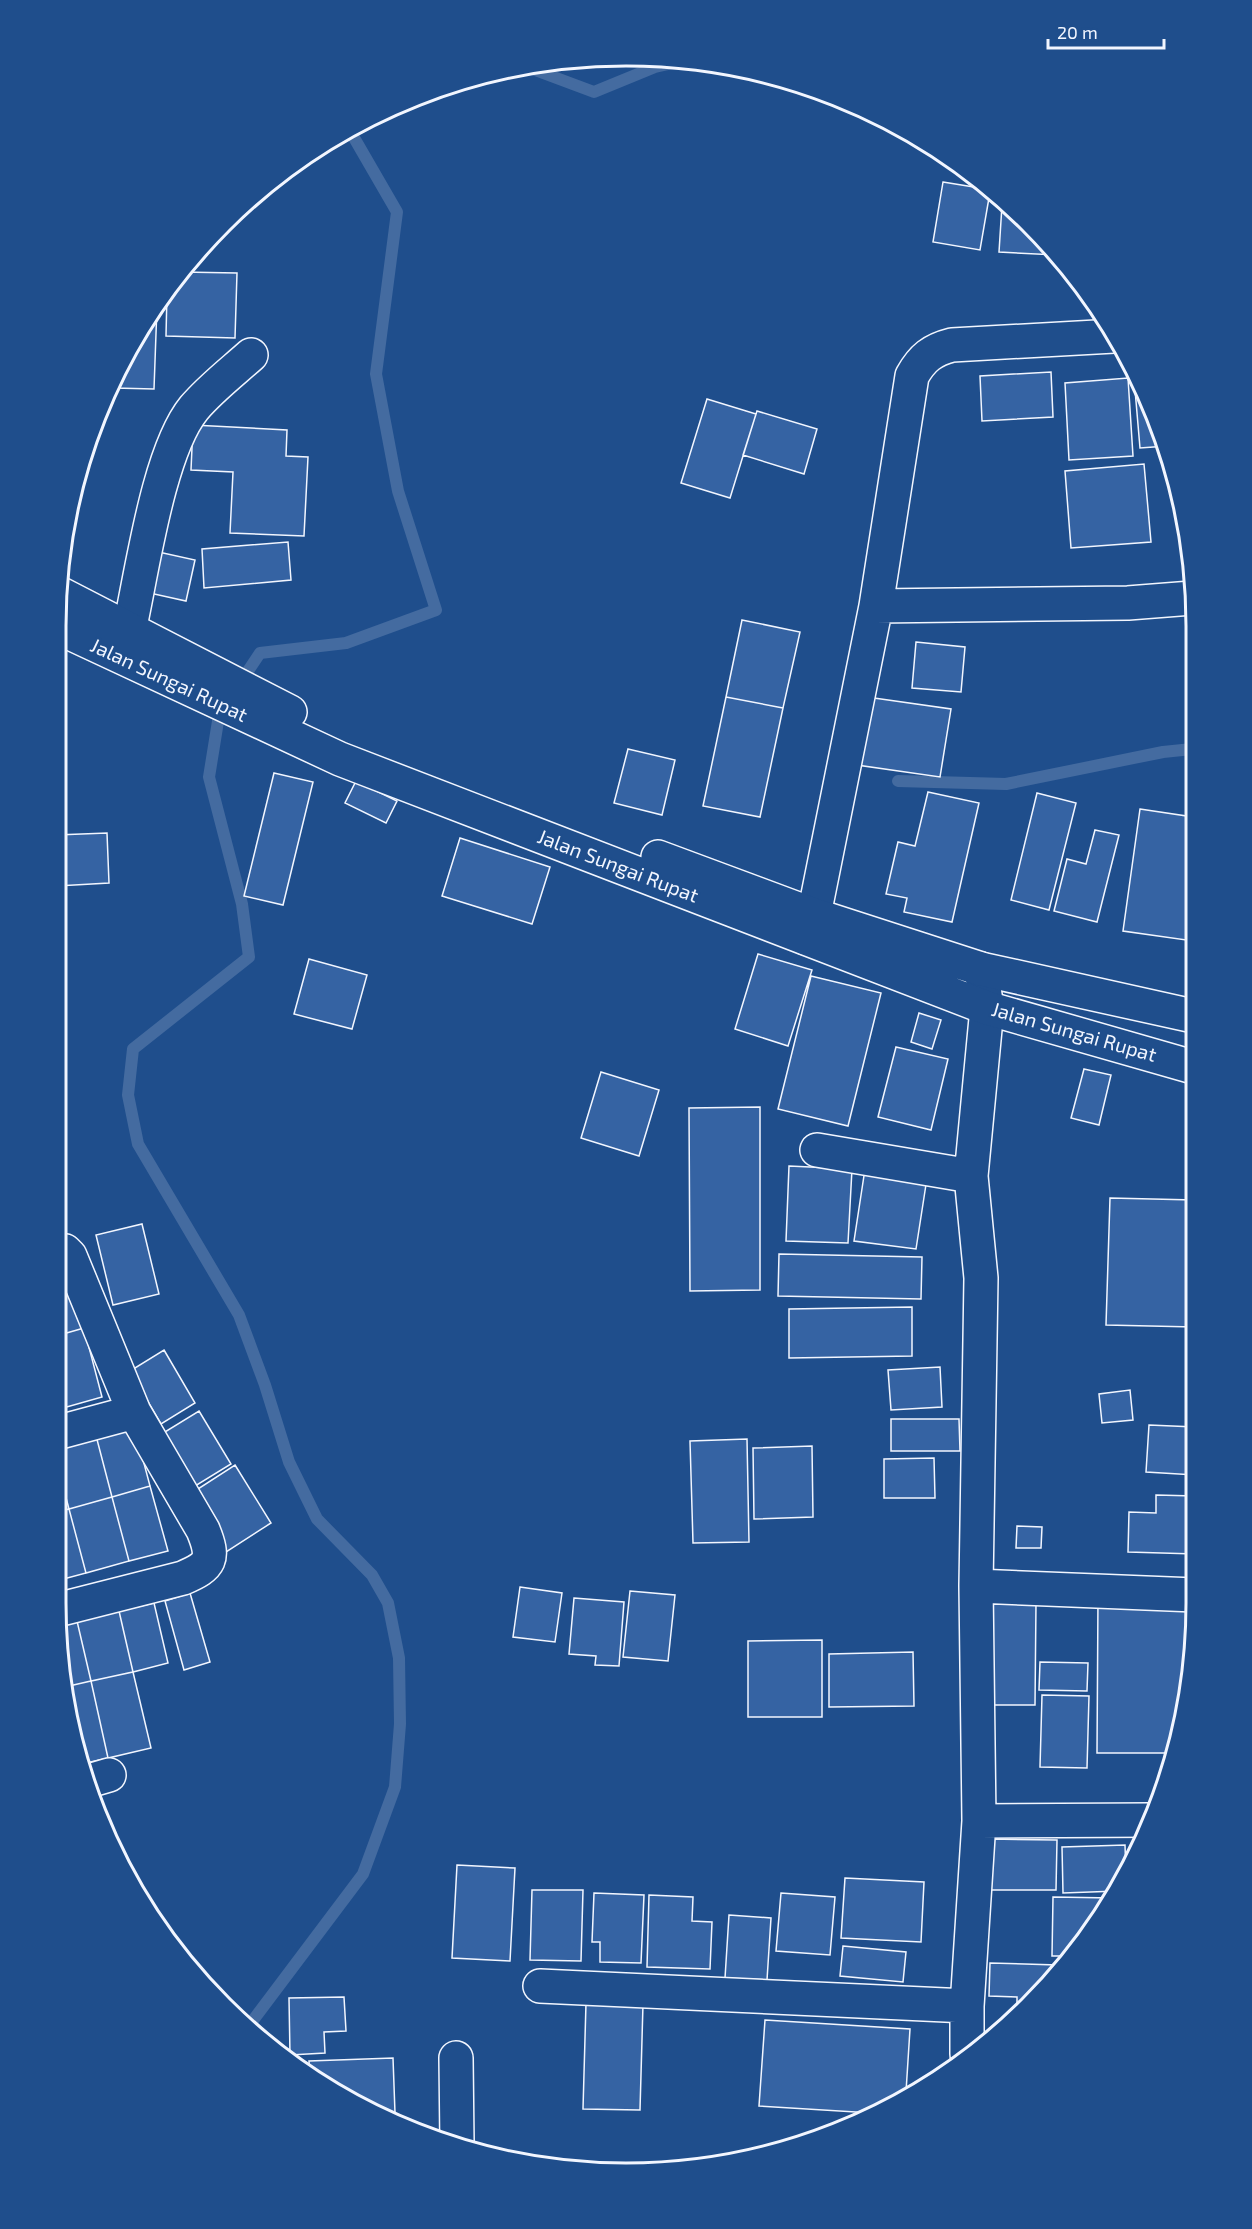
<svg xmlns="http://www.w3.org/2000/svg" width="1252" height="2229" font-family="'Exo 2',sans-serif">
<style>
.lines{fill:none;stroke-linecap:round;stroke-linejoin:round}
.stream{stroke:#446ba0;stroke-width:12}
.building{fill:#3563a3;stroke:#f2f6ff;stroke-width:1.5}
.street-casing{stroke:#f2f6ff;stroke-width:36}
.primary-casing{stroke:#f2f6ff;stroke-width:36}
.street{stroke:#1f4e8c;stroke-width:33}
.primary{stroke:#1f4e8c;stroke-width:33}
.labels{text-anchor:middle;stroke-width:4.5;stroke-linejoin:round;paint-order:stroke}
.street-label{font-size:20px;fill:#f2f6ff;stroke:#1f4e8c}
.rim{fill:none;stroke:#f2f6ff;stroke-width:3}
</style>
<rect width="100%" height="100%" fill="#1f4e8c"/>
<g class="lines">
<path class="stream" d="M527,67l67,25 61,-25 31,-7
M240,683l20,-30 86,-10 90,-33 -38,-119 -22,-117 21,-162 -48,-83
M224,708l-5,7 -10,62 33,127 7,53 -116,92 -5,46 10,49 101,171 26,70 24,77 28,57 55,56 16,28 11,55 1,66 -5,63 -32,87 -112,149
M898,781l108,3 157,-32 29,-3"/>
</g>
<path class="building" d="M943,182l43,7 4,3 -10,58 -47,-8z
M1002,205l5,1 22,16 27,33 -57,-3z
M181,272l56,1 -2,65 -69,-2 1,-44z
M157,306l-3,83 -40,-1v-8l18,-40z
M1051,372l2,45 -71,4 -2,-45z
M1128,378l5,78 -64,4 -4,-77z
M1134,378l32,64 1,4 -27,2z
M707,399l49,15 -26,84 -49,-15z
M757,411l60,18 -13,45 -61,-19z
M193,425l94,5 -1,26 22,1 -4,79 -74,-3 3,-61 -42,-2z
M1144,464l7,78 -80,6 -6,-77z
M288,542l3,38 -87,8 -2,-39z
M154,551l41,9 -9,41 -41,-9z
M742,620l58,12 -17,76 -57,-11z
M916,642l49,5 -4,45 -49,-4z
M726,697l57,11 -23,109 -57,-11z
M867,697l84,12 -11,68 -83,-12z
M628,749l47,11 -13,55 -48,-12z
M274,773l39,9 -30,123 -39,-9z
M356,781l41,20 -11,22 -41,-20z
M928,792l51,11 -27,119 -48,-10 3,-14 -21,-4 12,-52 17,4z
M1037,793l39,10 -27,107 -38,-10z
M1140,809l53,8v124l-70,-10z
M1095,830l24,5 -22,87 -43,-11 13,-52 19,5z
M107,833l2,50 -52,3 -1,-51z
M460,838l90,29 -18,57 -90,-28z
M758,954l54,16 -24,76 -53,-17z
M309,959l58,16 -15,54 -58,-15z
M811,976l70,17 -33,133 -70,-17z
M919,1013l22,7 -9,29 -21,-7z
M896,1047l52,12 -17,71 -53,-13z
M1084,1069l27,6 -12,50 -28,-7z
M601,1072l58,18 -20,66 -58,-18z
M760,1107v183l-70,1 -1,-183z
M789,1166l63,3 -4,74 -62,-2z
M865,1169l62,9 -11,71 -62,-8z
M1110,1198l84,2v127l-88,-2z
M142,1224l17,70 -46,11 -17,-70z
M779,1254l143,3 -1,42 -143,-3z
M56,1255l28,73 -28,8z
M912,1307v49l-123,2v-49z
M84,1328l18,69 -46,13v-74z
M164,1350l31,53 -34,21 -31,-53z
M940,1367l2,40 -51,3 -3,-40z
M1130,1390l3,30 -31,3 -3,-29z
M199,1411l32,53 -44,27 -32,-53z
M132,1418l18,68 -38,11 -18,-69z
M891,1419h68l1,32h-69z
M1149,1425l46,2v48l-49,-3z
M94,1428l18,69 -43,12 -13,-49v-22z
M747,1439l2,103 -56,1 -3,-102z
M812,1446l1,71 -59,2 -1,-71z
M934,1458l1,40h-51v-39z
M56,1460l13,49 -13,3z
M235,1465l36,58 -48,31 -36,-58z
M150,1486l18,65 -39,10 -17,-64z
M1156,1495l39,1v58l-67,-2 1,-40 27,1z
M112,1497l17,64 -43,12 -17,-64z
M69,1509l17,64 -30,8v-69z
M1017,1526l25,1 -1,21h-25z
M520,1587l42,6 -7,49 -42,-5z
M630,1591l45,4 -7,66 -45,-4z
M190,1593l20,69 -26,8 -19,-69z
M1098,1597l97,1v42l-22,113h-76z
M574,1598l50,4 -5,64 -24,-1 1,-9 -27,-2z
M982,1602l54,1 -1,102h-54z
M154,1603l14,60 -35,9 -14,-61z
M119,1611l14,61 -42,9 -14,-60z
M77,1621l14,60 -22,5 -10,-61z
M822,1640v77h-74v-76z
M913,1652l1,54 -85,1v-53z
M1040,1662l48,1 -1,28 -48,-1z
M133,1672l18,76 -43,10 -17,-77z
M91,1681l17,77 -26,6 -13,-78z
M1042,1695l47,1 -2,72 -47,-1z
M989,1839l68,1 -1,50h-67z
M1125,1845l1,30 -8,16 -55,2 -1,-46z
M457,1865l58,3 -5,93 -58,-3z
M845,1878l79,4 -3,60 -80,-4z
M532,1890h51l-2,71 -51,-1z
M594,1893l50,2 -3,68 -41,-1v-20h-8z
M781,1893l54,4 -5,58 -54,-4z
M649,1895l44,2 -1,24 20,1 -2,47 -63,-2z
M1053,1897l59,1 -48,58h-12z
M729,1915l42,3 -4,62 -42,-2z
M843,1946l63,6 -3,30 -63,-6z
M990,1963l67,2 -40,47v-15l-28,-1z
M344,1997l2,34 -22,1 1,21 -35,2 -1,-57z
M586,2003l57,1 -3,106 -57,-1z
M765,2020l145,9 -4,63 -34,21 -113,-7z
M393,2058l2,55h-7l-78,-35 -1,-17z"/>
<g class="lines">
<g class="street-casing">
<path id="street" d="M876,606l252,-3 64,-5
M129,631c13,-58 29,-179 65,-223 16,-19 38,-36 57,-53
M806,938l8,-23 62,-309 36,-230c10,-18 20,-26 40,-31l162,-9
M817,1150l154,26
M56,1250l9,1 5,5 64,156 69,118c12,29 8,36 -20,48l-126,32
M56,1433l78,-21
M976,1586l219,9
M85,1782l24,-7
M979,1821l172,-1
M540,1986l427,20
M967,2054v-48l12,-185 -3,-235 5,-308 -10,-102 16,-168 -6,-39
M456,2058l1,86"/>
</g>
<g class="primary-casing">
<path id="primary" d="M57,592l233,120
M57,627l283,132 647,249 206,59
M658,857l156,58 167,54 212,47"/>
</g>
<use href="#street" class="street"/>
<use href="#primary" class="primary"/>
</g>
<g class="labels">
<g class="street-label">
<text transform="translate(169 680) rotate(25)" y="7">Jalan Sungai Rupat</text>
<text transform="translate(618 866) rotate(21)" y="7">Jalan Sungai Rupat</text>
<text transform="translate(1074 1032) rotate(16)" y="7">Jalan Sungai Rupat</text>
</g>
</g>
<path d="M0 0H1252V2229H0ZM626 66H626A560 560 0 0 1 1186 626V1603A560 560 0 0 1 626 2163H626A560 560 0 0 1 66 1603V626A560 560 0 0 1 626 66Z" fill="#1f4e8c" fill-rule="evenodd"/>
<path class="rim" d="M626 66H626A560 560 0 0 1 1186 626V1603A560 560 0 0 1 626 2163H626A560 560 0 0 1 66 1603V626A560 560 0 0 1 626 66Z"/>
<path d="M1048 39v9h116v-9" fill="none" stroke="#f2f6ff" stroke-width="3"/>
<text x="1057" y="39" font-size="18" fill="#f2f6ff" stroke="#1f4e8c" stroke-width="4.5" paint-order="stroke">20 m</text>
</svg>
